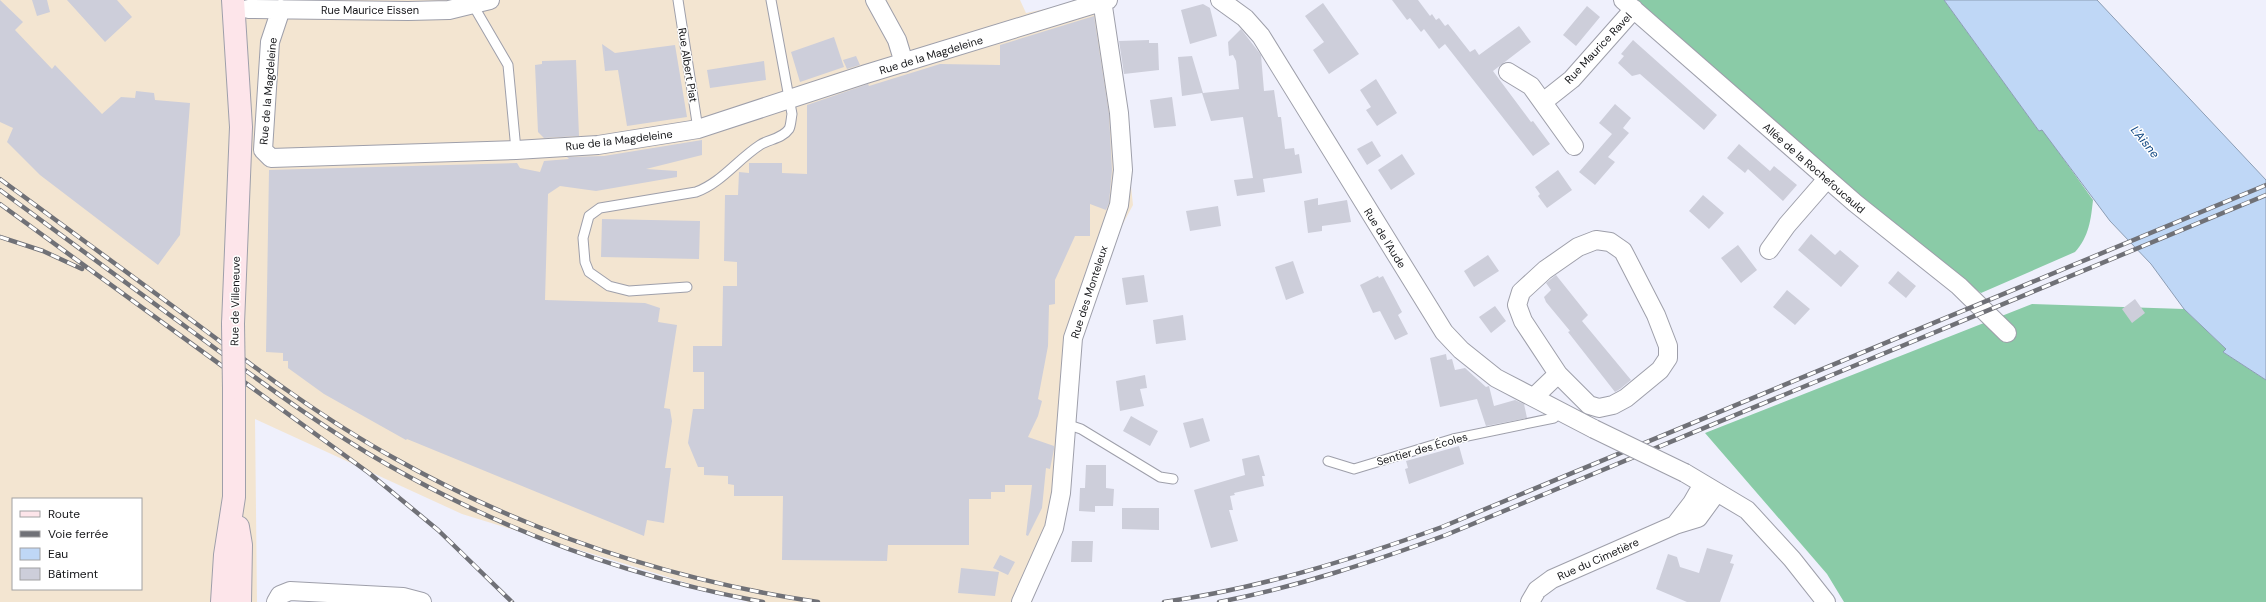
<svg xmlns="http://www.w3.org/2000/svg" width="2266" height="602" font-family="'DM Sans',sans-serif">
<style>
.industrial{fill:#f3e5d1;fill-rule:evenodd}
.forest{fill:#8acba7}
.water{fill:#bfd7f6;stroke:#8c9db4}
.building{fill:#cdceda}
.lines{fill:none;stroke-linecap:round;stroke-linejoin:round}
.lane-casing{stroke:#9e9faa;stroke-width:11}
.street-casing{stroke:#9e9faa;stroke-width:20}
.secondary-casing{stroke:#9e9faa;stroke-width:24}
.lane{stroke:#fff;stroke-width:9}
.street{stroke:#fff;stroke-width:18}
.secondary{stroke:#fde5ea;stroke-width:22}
.rail-casing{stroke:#707177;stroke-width:4.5}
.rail{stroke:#fff;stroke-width:3;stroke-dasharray:9;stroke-linecap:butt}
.street-bridge-casing{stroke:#9e9faa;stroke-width:20;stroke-linecap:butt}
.secondary-bridge-casing{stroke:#9e9faa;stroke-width:24;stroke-linecap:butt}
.street-bridge{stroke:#fff;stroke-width:18}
.secondary-bridge{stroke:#fde5ea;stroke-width:22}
.labels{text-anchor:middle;stroke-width:3;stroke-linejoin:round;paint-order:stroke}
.street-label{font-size:11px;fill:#16171a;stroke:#fff}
.water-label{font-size:12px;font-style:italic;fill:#0f4681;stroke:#fff}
</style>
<rect width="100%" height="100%" fill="#eff0fc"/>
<path class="industrial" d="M0,0h1020l6,13 62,-13h23l22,205 -67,125 -5,152 -29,120h-283l-287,-88 -207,-95 2,183h-257zM13,499h128v90h-128z"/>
<path class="forest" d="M1633,0h311l95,131 3,-2 51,71c-2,19 -4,37 -18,52l-94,41 -63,-48z
M2032,304l152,5 42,40 -3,3 43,28v222h-422l-17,-28 -122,-141z"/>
<path class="water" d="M1944,0h153l169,180v200l-43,-28 3,-3 -42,-40 -33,-45 -41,-43 -68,-91 -3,1z"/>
<path class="building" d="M0,0l23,22 -8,8 37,39 3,-4 47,49 19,-17 14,1 1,-7 18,2 1,7 35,3 -10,132 -22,30 -118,-90 -33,-33 6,-14 -13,-6z
M32,0h15l3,12 -13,4z
M67,0h50l15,17 -27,25z
M1392,0h26l12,16 2,-2 4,6 3,-2 6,8 3,-2 22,28 5,-3 4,6 40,-29 12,16 -38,29 38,51 2,-1 17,23 -17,12 -88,-112 -6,5 -15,-20 -3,3 -11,-14 -3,2z
M1323,3l36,51 -30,20 -16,-24 11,-8 -19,-26z
M1203,4l7,4 7,28 -27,8 -9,-34z
M1587,6l13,11 -24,29 -13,-11z
M1094,16l15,98 3,56 -3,33 -3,7 -16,-6v32h-15l-20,44v24l-6,1 -1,41 -10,53 4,2 -4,15 -10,21 26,9v3l-4,20 -4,-1 -4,40 -14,28 -2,-1 6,-50h-27v7h-14v7h-22v46h-81l-1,16 -105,-1 1,-64h-49v-11l-6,-1v-8l-24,-1v-8h-6l-10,-24 5,-34h11v-37h-11v-26h29l1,-60h14v-24l-13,-1 1,-66h13l1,-23 10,1v-10h33v10l25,1v-69l61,-21 1,2 71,-22 60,1v-20z
M1241,29l20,26 3,36 10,-1 4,27h3l4,32 9,-1 1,7 4,-1 3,19 -39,6 2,13 -28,4 -3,-16 19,-2 -10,-61 -32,4 -9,-28 -20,3 -4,-39 14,-1 11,37 36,-4 -3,-28 -3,-6 -4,1 -1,-14z
M834,37l10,30 -44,15 -9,-30z
M1149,40v3h9l1,27 -35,4 -5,-33z
M1633,40l84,75 -13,15 -64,-56 -8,2 -14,-13 6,-7 -3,-2z
M602,44l13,9 60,-8 12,72 -60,9 -9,-56 -13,1z
M856,56l4,9 -13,4 -4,-9z
M576,60l3,76 -35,2 -6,-6 -3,-67 7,-1v-3z
M764,61l2,19 -56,8 -3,-18z
M1376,79l21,34 -20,13 -11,-16 5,-3 -11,-17z
M1172,97l4,29 -22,2 -4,-28z
M1615,104l16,14 -8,10 6,5 -21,24 7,5 -20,23 -16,-13 33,-38 -13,-11z
M702,140v15l-56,14 31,2v6l-81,14 -36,-5 -12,8 -3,106 100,3 15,5 -2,14 19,3 -13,83 6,1 2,12 -7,47h6l-7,55 -17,-3 -3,16 -237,-97 -1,1 -82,-46 -36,-26v-7h-5v-8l-17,-1 3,-182 248,-7 3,5 20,4 4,-11 25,-2 -2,-2 37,-1z
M1372,141l9,15 -14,9 -10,-16z
M1739,144l31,27 4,-5 23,19 -14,16 -35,-32 -3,4 -18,-15z
M1402,154l13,20 -24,16 -13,-20z
M1558,170l14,20 -25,18 -9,-12 2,-2 -5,-7z
M1703,195l21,18 -15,16 -20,-18z
M1318,198v7l29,-5 4,22 -29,4v5l-14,2 -4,-32z
M1218,206l3,20 -31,5 -4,-20z
M602,219l98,2 -1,38 -98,-2z
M1811,234l24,21 5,-5 19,16 -18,21 -43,-37z
M1738,245l19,25 -16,13 -20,-25z
M1488,255l11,16 -25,16 -10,-16z
M1293,261l11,32 -18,7 -11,-33z
M1898,271l18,15 -10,12 -18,-15z
M1144,275l4,27 -22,3 -4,-27z
M1556,275l32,40 -6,6 49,59 -11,9 -5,3 -47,-60 2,-1 -24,-29 -2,-5 7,-7 -5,-7z
M1378,276l1,2 4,-2 19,36 -4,3 10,19 -13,6 -15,-29 -7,2 -13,-28z
M1787,290l23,19 -15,16 -22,-18z
M2135,299l10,14 -13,10 -10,-14z
M1495,306l11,15 -15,12 -12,-16z
M1183,315l3,25 -30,4 -3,-24z
M1446,354l1,6 5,-1 3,11 10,-2 21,19 3,-1 5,20 21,-6 9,4 3,14 -41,8 -9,-27 -37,8 -10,-49z
M1145,375l2,13 -7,1 4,17 -24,5 -4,-30z
M1131,416l27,15 -8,15 -27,-15z
M1203,418l7,23 -20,7 -7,-25z
M1459,446l5,18 -55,20 -4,-15 3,-1 -2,-7z
M1259,455l6,21h-3l2,10 -30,7 1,2 -5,1 3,14h-4l9,31 -27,7 -17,-58 51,-15 -3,-16z
M1086,465h20v23l8,1 -1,17h-18v6l-16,-1 1,-23h5z
M1122,508h37v22l-37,-1z
M1072,541h21l-1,21h-21z
M1707,548l26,7 -3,8 4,1 -14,38h-33l-31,-13 12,-35 9,3 3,10 19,6z
M1000,555l15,7 -7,13 -15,-7z
M961,568l38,4 -4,24 -37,-3z"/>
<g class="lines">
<g class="lane-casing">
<path id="lane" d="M678,0l20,129
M473,5l35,60 8,85
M687,287l-58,4 -20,-5 -20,-14 -4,-10 -2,-24 6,-22 11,-8 96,-16c25,-9 41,-32 64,-47 9,-6 22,-6 29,-16 2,-4 2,-10 3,-15l-21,-114
M1066,424l15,5 79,48 13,2
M1328,461l26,8 99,-30 101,-21 6,-8"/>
</g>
<g class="street-casing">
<path id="street" d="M875,0l22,40 7,23
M1220,0l25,18 16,18 183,296 17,18 35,28 98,51
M1623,0l232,203 104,83 48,47
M248,9l160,2 41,-1 41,-10
M281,9l-11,33 -7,108 8,8 245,-8 82,-5 100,-16 168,-55 242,-74
M1508,72l23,14 43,60
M1543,102l29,-23 62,-70
M1596,240l14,2 13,9 33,64 12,31v12l-8,12 -34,28 -13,7 -14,3 -10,-3 -31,-31 -35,-53 -6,-16 4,-13 24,-22 33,-23z
M1769,250l18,-25 40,-46
M1534,397l24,-23
M1685,473l62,37 45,49 34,43
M1675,525l17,-22 11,-19
M276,602l4,-7 10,-4 113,6 19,5
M1021,602l33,-74 7,-35 12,-155 46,-133 4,-35 -4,-57 -17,-113
M1530,602l7,-12 15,-11 123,-54 23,-7 19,-26"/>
</g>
<g class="secondary-casing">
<path id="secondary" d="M233,0l8,127 -8,197
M238,527l3,18 -1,57
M222,602l3,-47 9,-58v-109"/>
</g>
<use href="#lane" class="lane"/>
<use href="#street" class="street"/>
<use href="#secondary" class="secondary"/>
<g class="rail-casing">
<path id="rail" d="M0,179c58,43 116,85 174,128 71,53 142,108 220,151 132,74 275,122 424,144
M0,190c72,53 144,106 216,159 56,41 112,82 172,116 116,66 244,113 375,137
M0,204l369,269 69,57 74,72
M0,237l43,14 39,18
M1164,602c96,-14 187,-42 278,-75l824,-342
M1219,602c78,-15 153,-40 227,-67l820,-340"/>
</g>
<use href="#rail" class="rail"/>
<g class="street-bridge-casing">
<path id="street-bridge" d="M1594,429l91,44"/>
</g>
<g class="secondary-bridge-casing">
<path id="secondary-bridge" d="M233,324l1,64"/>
</g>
<use href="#street-bridge" class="street-bridge"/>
<use href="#secondary-bridge" class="secondary-bridge"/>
</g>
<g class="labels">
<g class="street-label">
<text x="370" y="14">Rue Maurice Eissen</text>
<text transform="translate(1598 48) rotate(-47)" y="4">Rue Maurice Ravel</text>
<text transform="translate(931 55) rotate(-17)" y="4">Rue de la Magdeleine</text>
<text transform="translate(688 65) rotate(81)" y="4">Rue Albert Piat</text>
<text transform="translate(268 91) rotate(-85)" y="4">Rue de la Magdeleine</text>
<text transform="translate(619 140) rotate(-7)" y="4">Rue de la Magdeleine</text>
<text transform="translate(1814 168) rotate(41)" y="4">Allée de la Rochefoucauld</text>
<text transform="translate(1385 238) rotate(58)" y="4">Rue de l'Aude</text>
<text transform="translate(1089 292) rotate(-72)" y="4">Rue des Monteleux</text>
<text transform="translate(235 301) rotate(-89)" y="4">Rue de Villeneuve</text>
<text transform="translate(1422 449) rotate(-16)" y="4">Sentier des Écoles</text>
<text transform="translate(1598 559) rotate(-24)" y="4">Rue du Cimetière</text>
</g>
<g class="water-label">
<text transform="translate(2145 142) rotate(51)" y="4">L'Aisne</text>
</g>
</g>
<rect x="12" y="498" width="130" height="92" fill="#ffffff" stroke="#a2a2a3"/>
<rect x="20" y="511" width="20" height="6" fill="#fde5ea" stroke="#a2a2a3"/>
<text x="48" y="518" font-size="12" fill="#16171a">Route</text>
<rect x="20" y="531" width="20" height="6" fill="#707177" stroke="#a2a2a3"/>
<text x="48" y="538" font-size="12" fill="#16171a">Voie ferrée</text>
<rect x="20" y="548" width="20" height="12" fill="#bfd7f6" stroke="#a2a2a3"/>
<text x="48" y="558" font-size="12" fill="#16171a">Eau</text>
<rect x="20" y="568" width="20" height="12" fill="#cdceda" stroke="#a2a2a3"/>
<text x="48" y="578" font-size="12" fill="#16171a">Bâtiment</text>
</svg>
